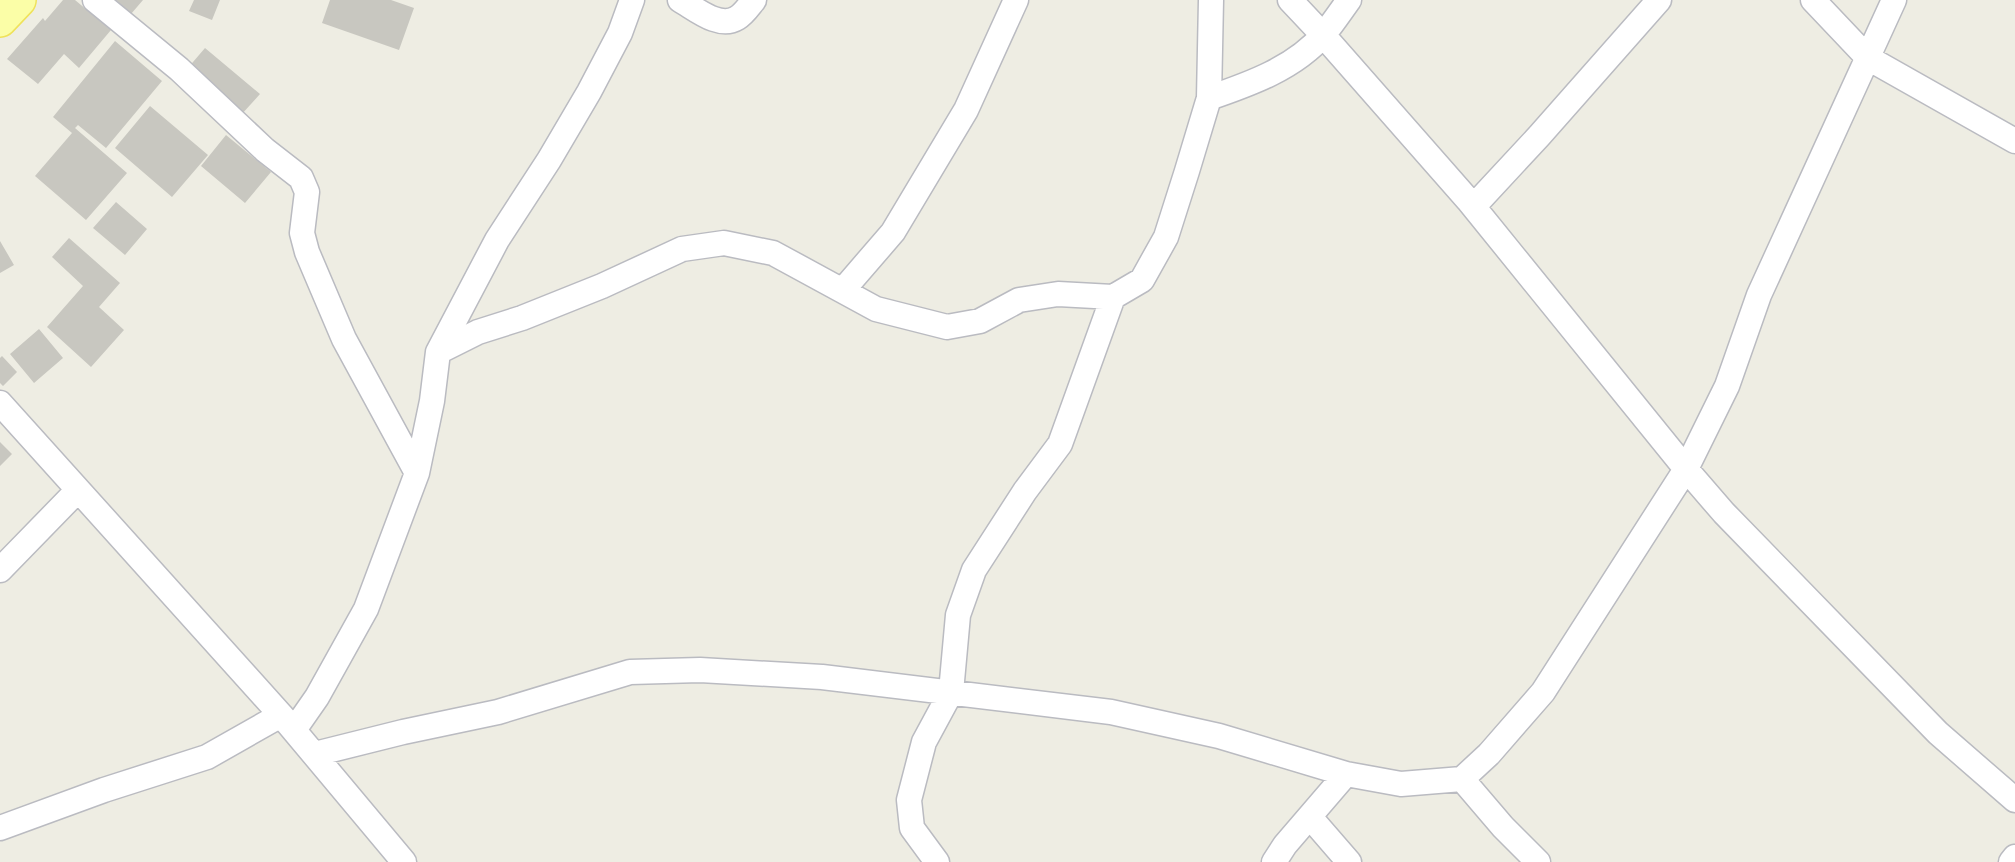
<svg xmlns="http://www.w3.org/2000/svg" width="2015" height="862" font-family="'Work Sans',sans-serif">
<style>
.building{fill:#c8c7c0}
.lines{fill:none;stroke-linecap:round;stroke-linejoin:round}
.street-casing{stroke:#babbc1;stroke-width:27}
.primary-casing{stroke:#efe25a;stroke-width:36}
.street{stroke:#fff;stroke-width:24}
.primary{stroke:#fbfea7;stroke-width:33}
</style>
<rect width="100%" height="100%" fill="#eeede3"/>
<path class="building" d="M63,0h12l36,30 -32,38 -15,-14 -26,30 -31,-25 36,-41 2,3z
M115,0h28l-12,14z
M194,0h26l-8,20 -23,-9z
M330,0h61l23,8 -15,42 -77,-27z
M115,41l47,40 -56,67 -28,-23 -3,3 52,45 -41,47 -51,-44 37,-43 -19,-16z
M205,48l55,46 -19,21 -54,-46z
M150,106l58,49 -36,42 -57,-49z
M226,135l45,37 -26,31 -44,-37z
M116,202l31,27 -22,26 -32,-27z
M69,238l51,45 -21,24 25,23 -33,37 -44,-40 36,-41 -31,-29z
M0,241l14,24 -14,8z
M39,329l24,29 -29,25 -24,-29z
M2,356l15,16 -14,14 -3,-3v-25z
M0,442l12,12 -12,12z"/>
<g class="lines">
<g class="street-casing">
<path id="street" d="M95,0l84,69 86,81 36,28 6,14 -5,41 5,19 37,87 73,134
M680,0c16,9 39,29 57,18 7,-4 12,-12 17,-18
M1290,0l33,35 145,165 218,269 38,44 214,220 77,67
M1813,0l55,58 147,83
M1209,98c41,-14 86,-30 115,-64 9,-11 17,-23 25,-34
M1474,206l65,-70 120,-136
M843,290l50,-58 73,-122 50,-110
M438,352l40,-20 44,-14 80,-32 80,-37 42,-6 49,10 103,56 71,18 33,-6 39,-21 39,-6 55,3 29,-17 24,-43 21,-66 22,-73 2,-98
M0,403l281,312 123,147
M0,570l78,-80
M294,730l23,-33 49,-88 51,-136 15,-72 6,-49 59,-112 52,-80 40,-68 31,-59 12,-33
M315,754l88,-22 95,-20 132,-40 70,-2 122,7 289,35 108,24 127,38 55,10 61,-5 27,-25 54,-62 143,-223 41,-83 32,-91 135,-295
M1462,779l41,48 35,35
M1310,817l39,45
M0,828l104,-38 103,-33 74,-42
M937,862l-25,-34 -3,-28 15,-58 27,-50 7,-77 16,-45 51,-79 35,-47 53,-147
M1274,862l11,-17 61,-71
M2011,862l4,-5"/>
</g>
<g class="primary-casing">
<path id="primary" d="M0,20l19,-20"/>
</g>
<use href="#street" class="street"/>
<use href="#primary" class="primary"/>
</g>
</svg>
